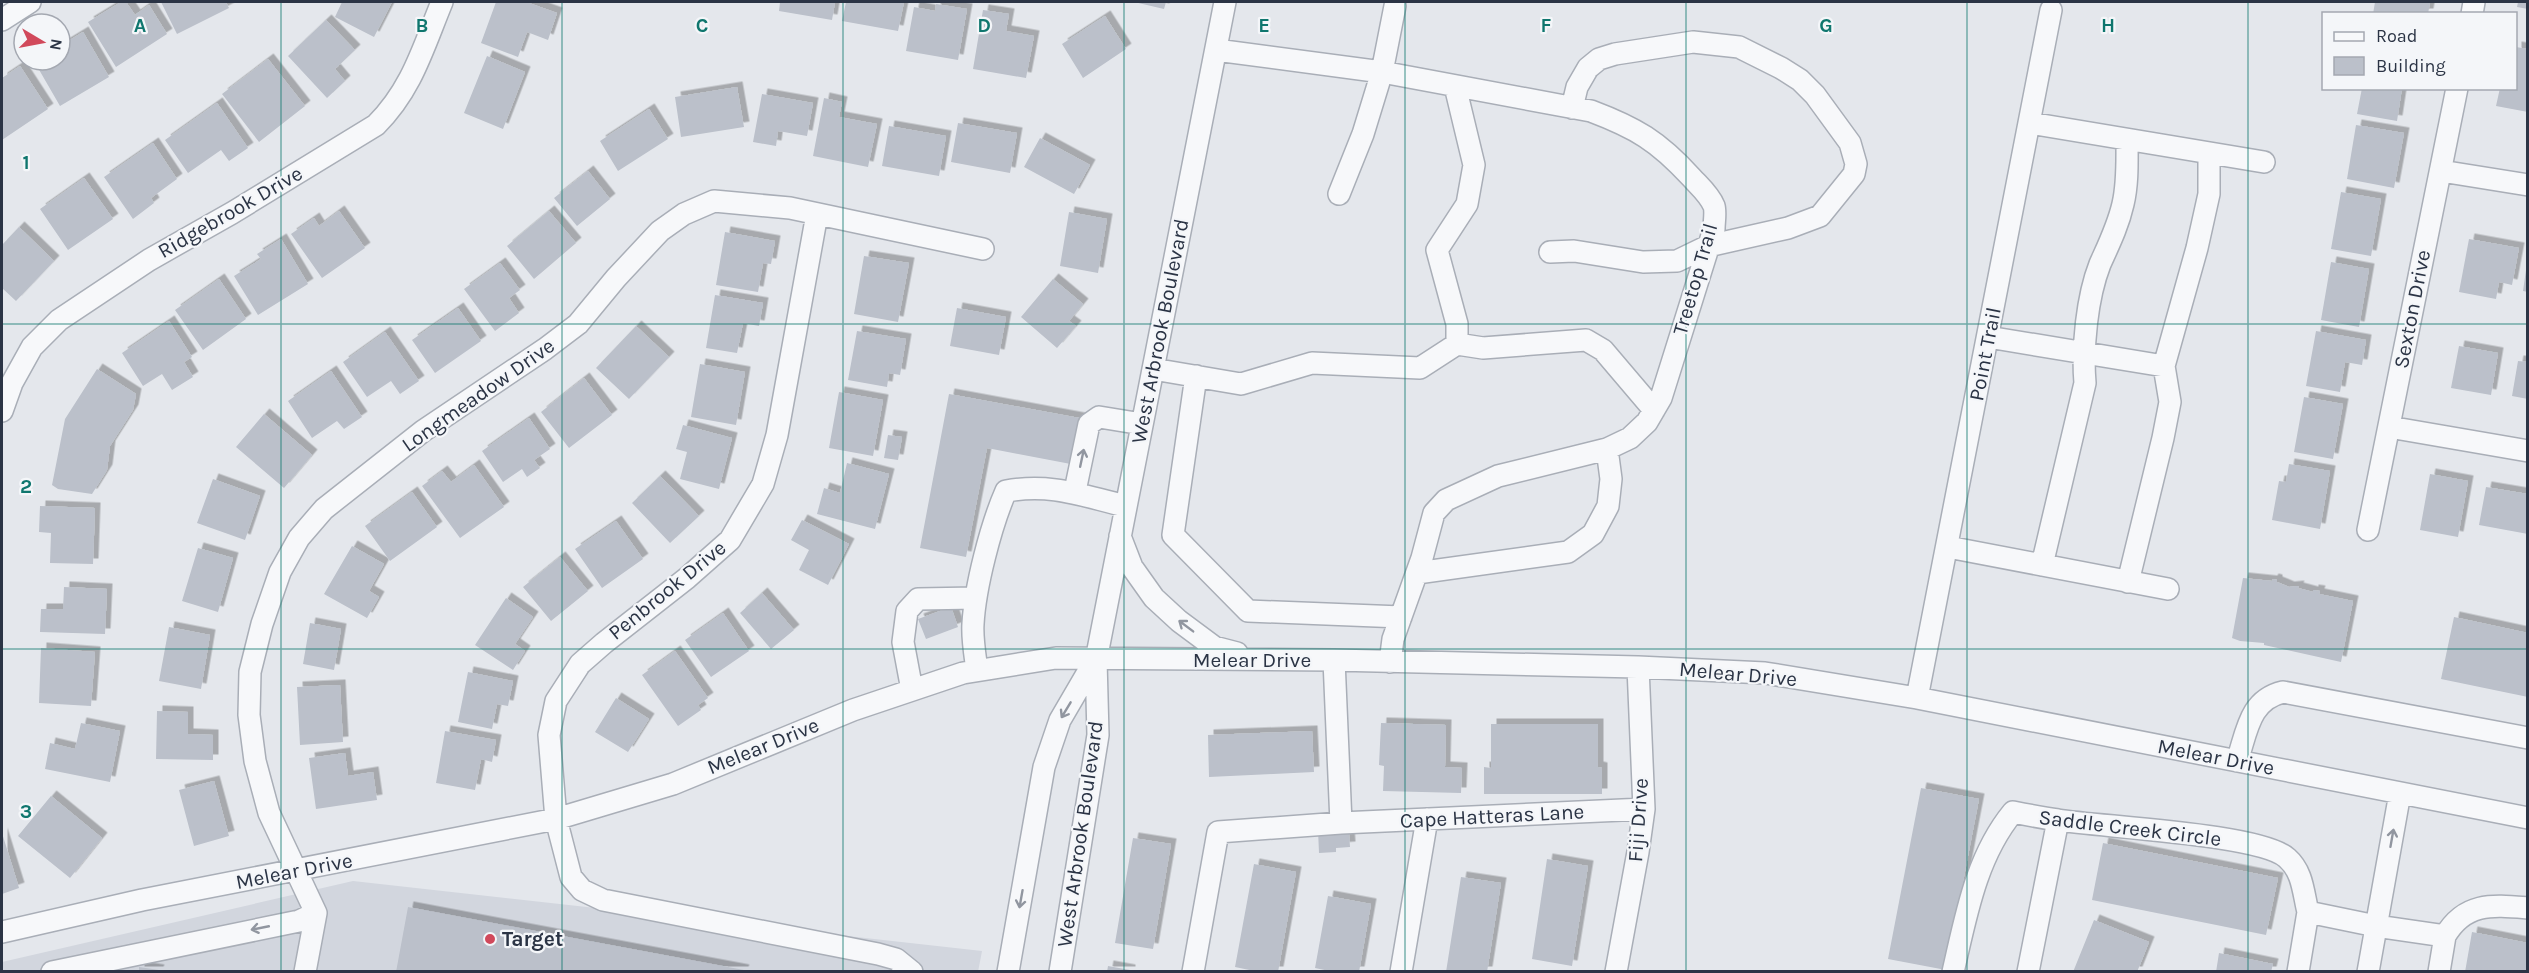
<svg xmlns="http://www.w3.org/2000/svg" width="2529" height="973" font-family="Karla,sans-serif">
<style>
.built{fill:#d2d6de}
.building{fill:#bbc0ca;filter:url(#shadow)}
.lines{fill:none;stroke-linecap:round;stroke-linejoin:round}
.minor-casing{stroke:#a9aeb7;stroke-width:24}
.minor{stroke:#f7f8fa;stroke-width:21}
.oneway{stroke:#9196a0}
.grid{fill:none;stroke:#0f766e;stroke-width:1.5;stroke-opacity:0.55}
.poi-dot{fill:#d1495b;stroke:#f4f6f9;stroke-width:2}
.labels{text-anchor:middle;stroke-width:4.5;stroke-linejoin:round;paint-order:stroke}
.street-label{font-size:21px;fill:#2b3445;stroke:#f4f6f9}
.poi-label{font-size:21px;font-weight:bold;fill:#2b3445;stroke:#f4f6f9;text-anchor:start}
.grid-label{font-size:20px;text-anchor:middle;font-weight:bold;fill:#0f766e;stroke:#f4f6f9;stroke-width:4.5;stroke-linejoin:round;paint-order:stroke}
</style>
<defs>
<filter id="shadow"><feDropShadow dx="5.5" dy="-5.5" stdDeviation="0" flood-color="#0004"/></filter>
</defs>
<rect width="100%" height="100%" fill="#e4e7ec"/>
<path class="built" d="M353,881l629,70 -4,21h-976v-10z"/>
<path class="building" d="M121,2h5l9,13 14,-10 18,29 -51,33 -28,-45z
M161,2h65l3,6 -52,26z
M342,2h50l-18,35 -39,-20z
M496,2h30l31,11 -9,27 -21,-8 -9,25 -37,-14z
M780,2h55l-3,18 -53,-9z
M846,2h58l-6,29 -56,-10z
M1134,2h32l-2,7z
M2375,2h55l-2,12h-55z
M2518,2h10v7l-11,-2z
M936,4l31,5 -9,51 -52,-9 8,-44 21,4z
M983,10l26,4 -3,17 28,5 -8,42 -53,-9z
M1105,16l21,33 -43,29 -21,-34z
M326,20l29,30 -20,19 10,12 -18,17 -39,-42z
M83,32l26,45 -49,29 -26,-45 26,-1v-14z
M2516,47l12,2v63l-32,-6 4,-18h16z
M487,56l38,16 -22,57 -39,-16z
M268,59l37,47 -46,36 -37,-48z
M20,66l28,43 -46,31v-62z
M737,87l7,40 -63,10 -6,-40z
M2362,88h40l-5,33 -40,-7z
M762,94l51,9 -6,33 -29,-5 -2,15 -23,-4z
M824,98l18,4 -3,15 38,7 -9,43 -55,-11z
M217,103l31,45 -19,13 -8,-11 -33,23 -23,-33z
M649,109l19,30 -50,32 -18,-30z
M958,123l59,10 -7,40 -59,-11z
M2356,125l48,8 -10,55 -47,-9z
M889,126l57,10 -7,40 -57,-10z
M1040,138l50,27 -16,29 -50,-27z
M153,143l24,36 -26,19 3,5 -21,16 -29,-42z
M588,171l22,28 -33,27 -23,-28z
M84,178l29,41 -45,31 -28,-41z
M2341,192l40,7 -10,57 -40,-7z
M339,211l26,37 -43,30 -31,-44 23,-16 5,8z
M549,211l27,32 -42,36 -27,-33z
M1069,212l38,7 -9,54 -38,-7z
M19,227l35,34 -38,40 -14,-13v-43z
M725,232l50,9 -4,23 -8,-1 -5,29 -42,-7z
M281,239l27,45 -50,31 -24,-39 27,-17 -4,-5z
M2469,239l50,9 -7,37 -13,-3 -3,17 -37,-7z
M864,256l45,7 -11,59 -44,-8z
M2331,262l38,7 -10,58 -38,-7z
M500,263l20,27 -11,8 10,15 -24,18 -31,-42z
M2526,270h2v22l-5,-1z
M219,279l27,40 -43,31 -28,-40z
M1053,279l30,25 -14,17 7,5 -19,22 -36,-31z
M715,295l48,8 -4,23 -16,-3 -6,30 -31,-5z
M458,308l23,33 -46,32 -23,-33z
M957,308l49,9 -7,38 -49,-9z
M169,321l23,36 -8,5 9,15 -21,13 -10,-16 -19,12 -21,-33z
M636,326l33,31 -40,42 -33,-31z
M857,331l49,8 -6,36 -11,-2 -2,14 -39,-7z
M2316,331l50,9 -4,25 -17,-3 -5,30 -34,-6z
M385,332l34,49 -19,13 -9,-13 -24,16 -24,-35z
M2459,346l39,7 -7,42 -40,-7z
M2518,361l10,1v37l-16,-3z
M700,364l45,8 -9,53 -45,-8z
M97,369l39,25 -3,16 -23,36 -3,24 -15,24 -34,-5 -6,-4 13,-66z
M331,371l31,46 -18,12 -7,-8 -25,17 -24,-37z
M584,378l28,37 -43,33 -28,-36z
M839,392l44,8 -10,56 -44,-8z
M949,394l136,25 -9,46 -89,-17 -21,109 -46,-9z
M2304,397l39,7 -10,55 -39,-7z
M264,414l48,41 -28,33 -48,-41z
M529,418l21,31 -16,11 6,8 -13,9 -5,-8 -19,13 -21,-31z
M683,425l49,13 -13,51 -39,-10 7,-27 -11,-3z
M888,435l14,2 -4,23 -14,-2z
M847,463l42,11 -14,55 -58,-15 7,-26 16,5z
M2289,464l41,7 -10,58 -48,-9 7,-39 7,1z
M474,465l30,42 -44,31 -38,-52 20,-15 9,11z
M2430,474l38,7 -10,56 -38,-7z
M660,476l39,40 -29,27 -38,-40z
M213,479l47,17 -15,44 -48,-17z
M2486,487l42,7v40l-49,-9z
M412,492l25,35 -47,34 -25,-35z
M40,506l55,2 -2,56 -43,-1 1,-30 -12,-1z
M802,520l47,24 -21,41 -29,-15 10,-20 -18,-10z
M616,521l27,38 -41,29 -27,-39z
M352,546l32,18 -15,27 10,6 -12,21 -43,-24z
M198,548l35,10 -15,54 -36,-11z
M560,557l28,34 -37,30 -28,-34z
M2243,578l29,3 1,-2 4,1v2l12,5 10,-1 -1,2 15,4v-2l7,1 -1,3 34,7 -12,61 -77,-17v-2l-24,-2 -8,-3z
M64,587l43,2 -2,45 -65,-2 1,-23h22z
M762,593l32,37 -23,19 -31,-36z
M506,598l27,19 -18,27 10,7 -12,19 -38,-25z
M951,607l7,20 -32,12 -8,-20z
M723,613l26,38 -38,26 -26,-37z
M2454,617l74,16v64l-87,-18z
M310,623l31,6 -7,41 -31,-6z
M169,627l41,8 -9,54 -42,-8z
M41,648l54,4 -4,54 -52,-3z
M675,651l33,47 -10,7 3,5 -23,16 -36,-51z
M468,672l45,9 -5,25 -11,-2 -5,25 -34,-7z
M340,685l3,57 -43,3 -3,-58z
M616,698l33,21 -21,33 -33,-20z
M157,711l31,1v22l25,1v25l-57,-1z
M81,723l39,8 -10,51 -65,-13 5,-26 25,6z
M1381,723l65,2 -1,42 17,1 -1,25 -78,-2 1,-25 -5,-1z
M1491,724h107v43l4,1v26h-118v-27l7,1z
M445,731l51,9 -4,22 -11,-3 -6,31 -39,-7z
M1312,731l2,41 -105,5 -1,-42z
M345,753l3,23 25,-4 4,28 -61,9 -7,-51z
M214,781l15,55 -35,10 -15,-56z
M1921,788l58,11 -33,171 -58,-11z
M51,796l51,42 -32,40 -52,-42z
M1318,830l17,4 14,-1 1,14 -14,1v4l-17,1z
M2,833l17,55 -17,6z
M1133,838l38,6 -18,105 -38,-6z
M2103,843l175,35 -12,57 -174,-35z
M1547,859l41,7 -16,100 -40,-7z
M1254,864l42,8 -18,100h-19l-24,-5z
M1461,877l40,6 -14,89h-41z
M1328,896l43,8 -12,68h-25l-19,-4z
M408,907l336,63 -1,2h-347z
M2094,920l55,22 -12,30h-64z
M2472,932l56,11 -2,29h-61z
M2219,953l54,11 -2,8h-55z
M1108,966l22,4v2h-23z
M139,967l20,3 -1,2h-19z"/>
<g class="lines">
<g class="minor-casing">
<path id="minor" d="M2472,14l2,-12
M2,20l28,-18
M1216,50l166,22 209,39c45,17 67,30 100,66 8,9 18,17 23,29 2,6 0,16 0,23l-53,169 -14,24 -17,16 -23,11 -109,27 -52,24 -12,13 -12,45 -29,81 -3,23
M2030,123l234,39
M2441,171l87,14
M1339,194l24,-60 19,-62 13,-66
M817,214l-40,221 -14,49 -33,56 -43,38 -83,65 -24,21 -24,37 -7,34 7,84 15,58 11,13 21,10 275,54 18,5 16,13
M1550,252l24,-1 69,11 34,-1 31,-15 80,-18 32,-12 34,-42 2,-10 -6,-21 -35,-48 -15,-15 -19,-12 -42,-21 -46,-5 -78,12 -16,5 -11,9 -11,19 -5,21
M1988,337l176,29 33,-118 12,-54v-41
M1457,344l26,4 103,-8 17,10 51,60
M1153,369l88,15 71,-21 108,5 37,-24v-20l-20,-74 30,-46 7,-39 -19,-79
M1196,376l-23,159 75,76 153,6
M2,411l10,-28 20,-36 27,-27 90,-60 83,-47 144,-88c36,-36 47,-77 66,-123
M2389,427l139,24
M1075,491l14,-67 10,-7 43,7
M2368,530l89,-442
M1120,536l12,31 22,31 25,23 35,26 23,6
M1948,547l220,42
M2042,565l43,-182c-3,-35 2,-86 15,-119 9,-20 18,-38 23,-60 5,-21 4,-43 4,-64
M1417,573l151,-21 25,-18 15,-28 3,-27 -4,-30
M2128,582l35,-144 7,-36 -6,-36
M1334,660l7,163
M977,670c-2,-15 -5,-31 -4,-46 2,-37 18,-99 33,-133 47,-8 76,5 120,15
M912,690l-9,-48 4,-31 11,-12 58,-1
M1917,698l134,-688
M2237,761c10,-29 12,-61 46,-69l245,46
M2,932l140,-32 414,-81 117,-35 180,-74 110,-37 93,-15 278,2 304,7 127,6 152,25 611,120
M52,972l247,-51 17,-8
M305,972l11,-59 -47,-100 -14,-52 -6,-46 1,-43 12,-48 18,-52 19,-34 25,-29 99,-78 122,-82 33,-25 38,-46 44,-47 24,-17 30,-13 76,7 193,41
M1008,972l36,-205 16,-47 35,-60
M1060,972l38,-237 -2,-75 129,-658
M1193,972l25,-140 123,-9 303,-14
M1401,972l26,-153
M1616,972l22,-120 6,-43 -6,-142
M1953,972c13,-56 23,-115 60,-160 15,3 30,6 45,8 44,7 203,14 229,38 16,14 16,34 21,54l68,14 69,10c20,-34 47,-31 83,-28
M2028,972l30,-152
M2298,972l10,-60
M2368,972l32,-179
M2439,972l6,-36"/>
</g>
<use href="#minor" class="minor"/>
</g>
<defs><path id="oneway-shaft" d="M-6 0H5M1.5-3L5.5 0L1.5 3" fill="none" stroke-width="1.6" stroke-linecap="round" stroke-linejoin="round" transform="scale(1.5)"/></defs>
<g class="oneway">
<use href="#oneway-shaft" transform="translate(1082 458) rotate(-78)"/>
<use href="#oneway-shaft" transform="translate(1186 626) rotate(-143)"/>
<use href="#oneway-shaft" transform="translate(1066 710) rotate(121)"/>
<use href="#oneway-shaft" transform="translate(2392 838) rotate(-80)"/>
<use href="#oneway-shaft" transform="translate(1021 899) rotate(100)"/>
<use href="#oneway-shaft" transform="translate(260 928) rotate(169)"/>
</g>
<path class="grid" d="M281,2v970M562,2v970M843,2v970M1124,2v970M1405,2v970M1686,2v970M1967,2v970M2248,2v970M2,324h2526M2,649h2526"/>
<circle class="poi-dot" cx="490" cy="939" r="6"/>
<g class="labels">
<g class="street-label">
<text transform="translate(230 212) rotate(-30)" y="7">Ridgebrook Drive</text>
<text transform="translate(1695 279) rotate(-74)" y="7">Treetop Trail</text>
<text transform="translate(2412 309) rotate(-79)" y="7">Sexton Drive</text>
<text transform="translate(1160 331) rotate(-79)" y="7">West Arbrook Boulevard</text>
<text transform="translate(1985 354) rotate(-79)" y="7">Point Trail</text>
<text transform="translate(478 395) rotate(-35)" y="7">Longmeadow Drive</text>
<text transform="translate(667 590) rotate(-39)" y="7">Penbrook Drive</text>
<text x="1252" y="667">Melear Drive</text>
<text transform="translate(1738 674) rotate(5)" y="7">Melear Drive</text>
<text transform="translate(763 746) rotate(-22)" y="7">Melear Drive</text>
<text transform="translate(2216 757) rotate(11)" y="7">Melear Drive</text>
<text transform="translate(1492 816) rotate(-3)" y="7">Cape Hatteras Lane</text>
<text transform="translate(1638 820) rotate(-86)" y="7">Fiji Drive</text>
<text transform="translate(2130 828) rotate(7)" y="7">Saddle Creek Circle</text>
<text transform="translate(1080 834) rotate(-82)" y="7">West Arbrook Boulevard</text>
<text transform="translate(294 871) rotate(-11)" y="7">Melear Drive</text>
</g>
<g class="poi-label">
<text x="502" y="946">Target</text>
</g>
</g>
<g class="grid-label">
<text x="140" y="32">A</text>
<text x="422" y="32">B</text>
<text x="702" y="32">C</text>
<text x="984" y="32">D</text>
<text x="1264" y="32">E</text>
<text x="1546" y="32">F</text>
<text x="1826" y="32">G</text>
<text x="2108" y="32">H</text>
<text x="26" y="169">1</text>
<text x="26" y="493">2</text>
<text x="26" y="818">3</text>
</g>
<rect width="2529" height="973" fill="none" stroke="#2b3445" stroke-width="6"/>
<rect x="2322" y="12" width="195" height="78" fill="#f4f6f9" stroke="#a4a8b1" stroke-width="1.5"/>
<rect x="2334" y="32" width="30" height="9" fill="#f7f8fa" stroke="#a4a8b1" stroke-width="1.5"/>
<text x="2376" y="42" font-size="18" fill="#2b3445">Road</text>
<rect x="2334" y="57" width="30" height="18" fill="#bbc0ca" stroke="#a4a8b1" stroke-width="1.5"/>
<text x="2376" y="72" font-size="18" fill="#2b3445">Building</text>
<g transform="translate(42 42) rotate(100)"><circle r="28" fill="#f4f6f9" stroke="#a4a8b1" stroke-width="1.5"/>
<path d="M0-4.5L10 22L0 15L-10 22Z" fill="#d1495b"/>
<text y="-9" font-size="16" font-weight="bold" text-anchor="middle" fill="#2b3445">N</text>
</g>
</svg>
